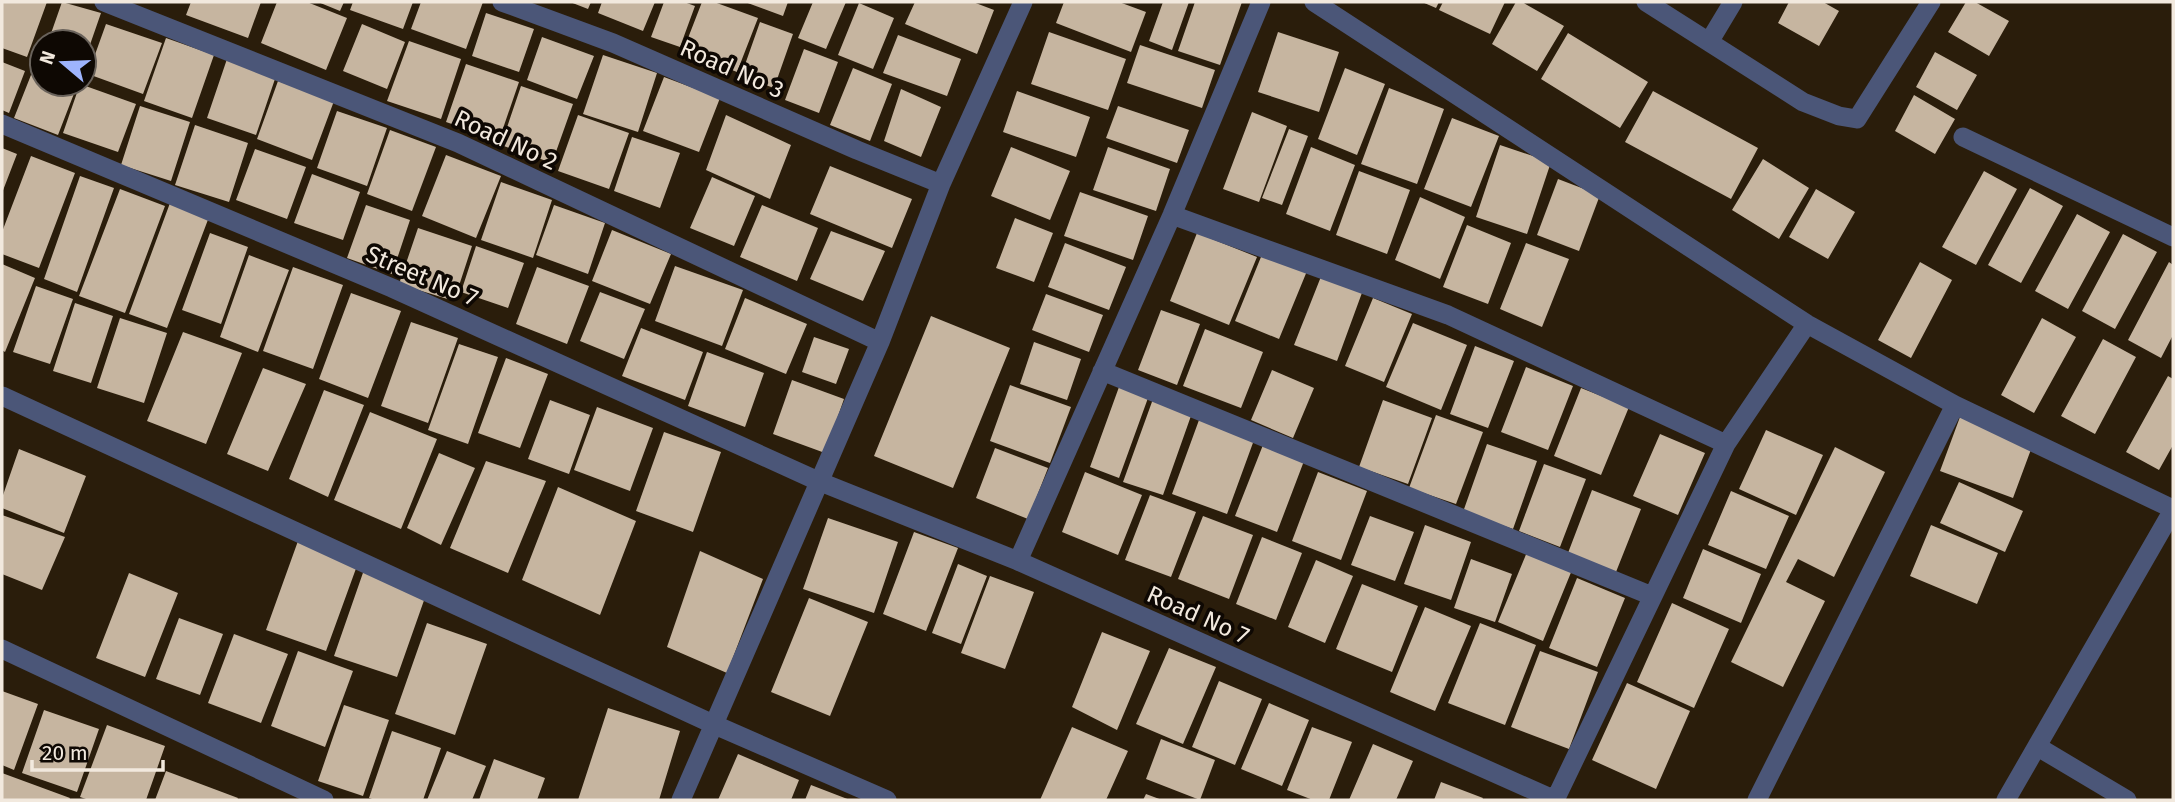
<svg xmlns="http://www.w3.org/2000/svg" width="2175" height="802" font-family="'Fira Sans',sans-serif">
<style>
.building{fill:#c6b5a0}
.lines{fill:none;stroke-linecap:round;stroke-linejoin:round}
.minor{stroke:#4b5678;stroke-width:19}
.labels{text-anchor:middle;stroke-width:7;stroke-linejoin:round;paint-order:stroke}
.street-label{font-size:24px;fill:#f2e9de;stroke:#0e0803}
</style>
<rect width="100%" height="100%" fill="#2a1d0b"/>
<path class="building" d="M2,2h45l-20,55 -25,-9z
M62,2l39,11 -17,49v-20h-36z
M191,2h70l-13,36 -62,-23z
M277,2h30l40,16 -21,52 -65,-27z
M318,2h26l-4,9z
M353,2h60l-10,27 -53,-19z
M421,2h62l-17,47 -55,-20z
M570,2h21l-3,7z
M602,2h53l-12,29 -45,-18z
M664,2h20l11,4 -15,41 -29,-10z
M702,2h12l44,16 -21,54 -54,-21z
M745,2h43l-5,14z
M813,2h33l-20,47 -28,-11z
M915,2h58l21,8 -17,44 -72,-30z
M1064,2h55l27,10 -15,40 -75,-29z
M1163,2h26l-17,48 -23,-9z
M1195,2h47l-22,63 -42,-14z
M1422,2h17l-3,6z
M1443,2h62l-15,32 -51,-24z
M1516,2h6l42,24 -27,45 -45,-27z
M1789,2h34l16,9 -20,35 -41,-23z
M1966,2h9l34,19 -20,35 -41,-24z
M859,3l35,15 -21,51 -35,-14z
M486,13l48,16 -15,43 -47,-16z
M760,22l33,12 -19,54 -33,-12z
M106,24l56,19 -19,51 -55,-20z
M362,24l43,18 -18,47 -44,-18z
M1049,32l77,27 -18,51 -77,-26z
M1278,32l61,20 -20,60 -61,-20z
M1568,33l80,49 -28,46 -79,-49z
M898,35l63,24 -14,37 -64,-23z
M542,37l52,19 -17,43 -50,-19z
M166,38l48,17 -22,63 -48,-17z
M409,41l52,18 -20,60 -54,-18z
M1140,45l75,25 -13,38 -75,-25z
M804,49l34,13 -19,51 -34,-13z
M1935,52l42,23 -20,35 -41,-23z
M603,55l54,18 -19,59 -55,-18z
M227,59l49,17 -20,59 -49,-17z
M2,62l23,9 -16,42 -7,-3z
M466,64l53,18 -20,58 -53,-18z
M853,68l39,16 -22,57 -40,-16z
M1345,68l40,16 -28,71 -39,-16z
M31,75l11,4v5h14l19,7 -17,44 -44,-17z
M664,77l56,21 -21,54 -56,-21z
M278,81l56,20 -22,59 -55,-21z
M80,84l56,20 -18,48 -55,-19z
M521,86l52,18 -21,59 -51,-18z
M1389,88l55,21 -27,75 -56,-20z
M901,89l40,18 -20,50 -37,-16z
M1017,91l73,26 -14,40 -73,-25z
M1653,91l105,57 -27,51 -106,-57z
M1914,95l41,24 -20,35 -40,-23z
M140,106l50,16 -19,59 -50,-16z
M1118,106l71,24 -12,33 -71,-25z
M337,111l50,17 -20,58 -50,-18z
M1252,112l35,14 -28,76 -36,-13z
M578,115l51,18 -20,56 -51,-18z
M726,115l65,30 -21,54 -64,-29z
M1452,118l47,18 -28,71 -47,-18z
M195,125l53,18 -19,59 -54,-17z
M1289,129l19,7 -26,69 -20,-7z
M390,130l46,17 -24,64 -45,-17z
M632,137l48,16 -20,55 -46,-17z
M1500,145l51,17 -24,72 -51,-17z
M1011,147l59,24 -20,49 -59,-24z
M1108,147l62,22 -14,42 -63,-21z
M1311,147l44,18 -25,66 -44,-17z
M2,148l15,6 -15,39z
M255,149l51,18 -19,52 -51,-19z
M446,155l55,21 -25,62 -54,-22z
M31,156l44,17 -36,95 -37,-14v-22z
M1763,159l46,29 -30,51 -47,-29z
M830,166l82,33 -20,49 -82,-34z
M1359,171l51,19 -23,64 -51,-19z
M1984,171l33,18 -41,76 -34,-18z
M312,174l48,18 -17,48 -49,-17z
M80,176l34,12 -37,104 -33,-13z
M712,177l43,19 -21,50 -44,-18z
M1558,179l42,16 -21,56 -42,-16z
M501,182l51,18 -19,58 -52,-18z
M2030,188l33,18 -42,77 -33,-18z
M120,189l45,17 -40,107 -46,-17z
M1816,189l39,23 -27,47 -39,-22z
M1080,192l68,24 -15,44 -69,-24z
M1420,197l45,20 -25,62 -45,-19z
M170,203l39,14 -42,111 -38,-14z
M366,205l44,15 -18,54 -45,-16z
M554,205l51,18 -17,51 -52,-19z
M762,205l56,23 -21,53 -57,-24z
M2077,214l33,18 -42,77 -33,-18z
M1015,218l38,15 -19,49 -38,-14z
M1467,225l44,18 -23,61 -45,-17z
M418,228l54,18 -18,55 -55,-17z
M612,230l59,24 -21,50 -58,-23z
M831,231l54,20 -22,50 -53,-22z
M210,233l38,14 -27,77 -39,-14z
M1197,233l60,24 -28,68 -59,-24z
M2123,234l34,18 -42,77 -33,-18z
M1065,243l61,24 -17,43 -61,-23z
M1526,243l43,16 -27,68 -42,-18z
M476,246l48,17 -16,45 -47,-16z
M1263,252l44,19 -28,68 -44,-18z
M249,255l40,15 -31,82 -38,-15z
M1920,262l32,18 -41,78 -33,-18z
M2169,262l4,3v70l-12,23 -33,-18z
M2,264l33,14 -30,74 -3,-2z
M675,266l68,24 -21,56 -67,-25z
M293,267l50,18 -30,84 -50,-18z
M537,267l52,19 -22,58 -51,-20z
M1322,274l41,16 -26,71 -43,-16z
M36,286l37,13 -23,65 -37,-12z
M600,292l45,17 -21,50 -44,-18z
M351,293l50,18 -33,87 -49,-19z
M1046,294l57,21 -14,37 -57,-22z
M745,298l62,26 -21,50 -61,-25z
M1373,298l39,16 -28,68 -39,-16z
M75,303l38,13 -22,67 -38,-12z
M1161,310l39,14 -23,61 -39,-15z
M931,316l79,32 -57,140 -79,-32z
M120,318l47,15 -23,70 -47,-15z
M2042,318l34,19 -42,76 -33,-18z
M411,322l47,16 -30,85 -47,-17z
M1413,323l54,22 -26,65 -55,-23z
M641,328l62,24 -18,48 -63,-24z
M1205,329l58,23 -22,56 -58,-22z
M183,332l59,21 -36,91 -59,-23z
M814,337l35,12 -13,35 -34,-12z
M2103,339l33,18 -41,77 -34,-18z
M1034,342l47,17 -14,41 -47,-16z
M459,344l39,13 -30,87 -40,-14z
M1475,346l39,15 -26,67 -38,-14z
M707,352l57,21 -19,54 -57,-21z
M506,358l42,16 -28,74 -42,-15z
M1526,367l47,19 -25,64 -47,-18z
M263,368l43,16 -38,87 -41,-17z
M1272,370l42,18 -21,50 -42,-18z
M2168,376l5,3v66l-14,25 -33,-18z
M792,380l52,19 -19,54 -52,-19z
M1010,385l61,22 -21,56 -60,-22z
M1119,387l29,11 -29,80 -29,-11z
M1581,388l48,19 -28,68 -47,-19z
M324,390l40,15 -36,92 -39,-18z
M1153,399l39,14 -29,82 -40,-13z
M550,400l40,15 -21,59 -41,-15z
M1383,400l49,18 -24,66 -49,-17z
M597,407l56,21 -23,63 -56,-21z
M370,412l67,27 -36,90 -67,-29z
M1436,415l47,17 -27,72 -47,-16z
M1960,417l73,27 -20,54 -73,-27z
M1199,420l55,20 -27,74 -55,-20z
M1766,430l57,25 -27,60 -57,-26z
M664,432l57,20 -28,80 -57,-21z
M1660,434l45,19 -27,62 -45,-19z
M1487,444l50,17 -24,68 -50,-17z
M1263,445l41,16 -27,71 -42,-16z
M1835,447l50,25 -51,105 -36,-18 -12,23 39,19 -42,86 -52,-25z
M995,448l53,20 -20,51 -52,-21z
M19,449l67,27 -22,57 -62,-25v-10z
M439,453l36,15 -34,77 -34,-17z
M486,461l60,20 -38,92 -58,-25z
M1544,464l42,15 -26,68 -41,-16z
M1085,472l57,23 -24,60 -56,-23z
M1318,472l49,19 -26,69 -49,-19z
M1959,482l64,29 -18,41 -65,-29z
M558,487l78,34 -36,94 -78,-35z
M1592,490l49,19 -25,63 -48,-19z
M1731,491l58,25 -23,53 -58,-24z
M1150,495l46,17 -25,65 -46,-17z
M2,515l63,22 -23,53 -40,-16z
M1203,516l50,19 -24,64 -51,-20z
M1370,516l44,16 -19,49 -44,-16z
M828,518l70,24 -24,71 -71,-24z
M1425,525l46,17 -20,58 -47,-16z
M1931,525l67,28 -21,51 -67,-28z
M914,532l44,16 -32,83 -43,-17z
M1262,537l40,16 -26,67 -40,-16z
M298,541l60,22 -32,88 -60,-21z
M1703,549l58,25 -20,49 -58,-25z
M700,551l63,28 -36,94 -60,-26z
M1527,552l45,18 -29,71 -45,-19z
M1471,559l41,15 -17,48 -41,-14z
M1316,560l37,16 -28,67 -37,-16z
M958,564l29,12 -26,68 -29,-11z
M365,567l63,22 -31,88 -63,-21z
M129,573l49,20 -33,84 -49,-19z
M990,576l44,16 -29,77 -44,-16z
M1577,578l48,20 -28,69 -48,-19z
M1362,584l56,22 -26,66 -56,-23z
M809,598l59,24 -38,94 -59,-24z
M1672,603l57,26 -35,79 -57,-26z
M1425,607l46,19 -36,85 -45,-19z
M179,618l44,16 -23,61 -44,-16z
M427,623l60,21 -32,91 -60,-21z
M1480,623l56,22 -31,80 -57,-22z
M1102,632l48,19 -33,79 -45,-23z
M234,634l54,20 -27,69 -53,-20z
M1169,648l47,19 -33,77 -47,-20z
M298,651l55,20 -28,76 -54,-21z
M1540,651l58,21 -29,77 -58,-22z
M1219,681l43,18 -27,66 -43,-18z
M1627,683l63,28 -34,78 -64,-29z
M2,691l36,13 -24,66 -12,-5z
M1269,703l40,17 -27,66 -41,-17z
M344,705l45,15 -26,76 -45,-15z
M608,708l72,23 -21,69h-81z
M44,710l55,19 -22,63 -55,-19z
M107,725l58,21 -19,54h-57l-9,-3z
M1072,727l56,24 -22,49h-66z
M1312,727l40,15 -23,58h-16l-26,-10z
M392,731l49,17 -18,52h-48l-6,-2z
M1161,739l54,21 -15,40 -54,-21z
M1373,744l40,17 -17,39h-47z
M447,751l39,15 -14,34h-45z
M738,754l61,26 -8,20h-73z
M494,759l51,19 -8,22h-58z
M166,771l72,27 -1,2h-82z
M2,773l68,25 -1,2h-67z
M1441,782l42,16 -1,2h-48z
M811,785l39,15h-45z
M1146,794l16,6h-19z"/>
<g class="lines">
<path class="minor" d="M104,2l354,141 422,199
M502,2l111,41 244,107 84,34
M1314,2l493,322 148,81 218,104
M1646,2l157,100 36,14 18,3 74,-117
M1709,42l24,-40
M2,124l390,164 426,193 200,80 537,239
M1963,137l210,100
M1172,215l276,100 278,129
M1102,371l550,225
M2,396l713,329 172,75
M1018,561l154,-346 89,-213
M2,649l322,151
M2038,747l89,53
M681,800l199,-458 61,-158 82,-182
M1555,800l171,-356 81,-120
M1757,800l198,-395
M2006,800l167,-290"/>
</g>
<g class="labels">
<g class="street-label">
<text transform="translate(732 69) rotate(24)" y="8">Road No 3</text>
<text transform="translate(506 140) rotate(25)" y="8">Road No 2</text>
<text transform="translate(422 276) rotate(23)" y="8">Street No 7</text>
<text transform="translate(1198 615) rotate(24)" y="8">Road No 7</text>
</g>
</g>
<rect width="2175" height="802" fill="none" stroke="#f2e9de" stroke-width="7"/>
<g transform="translate(63 63) rotate(289)"><circle r="33" fill="#0e0803" stroke="#69625b" stroke-width="2"/>
<path d="M0-5L12 26L0 18L-12 26Z" fill="#9eb4fd"/>
<text y="-10" font-size="19" font-weight="bold" text-anchor="middle" fill="#f2e9de">N</text>
</g>
<path d="M32 760v10h131v-10" fill="none" stroke="#f2e9de" stroke-width="3.5"/>
<text x="42" y="760" font-size="21" fill="#f2e9de" stroke="#0e0803" stroke-width="5" paint-order="stroke">20 m</text>
</svg>
